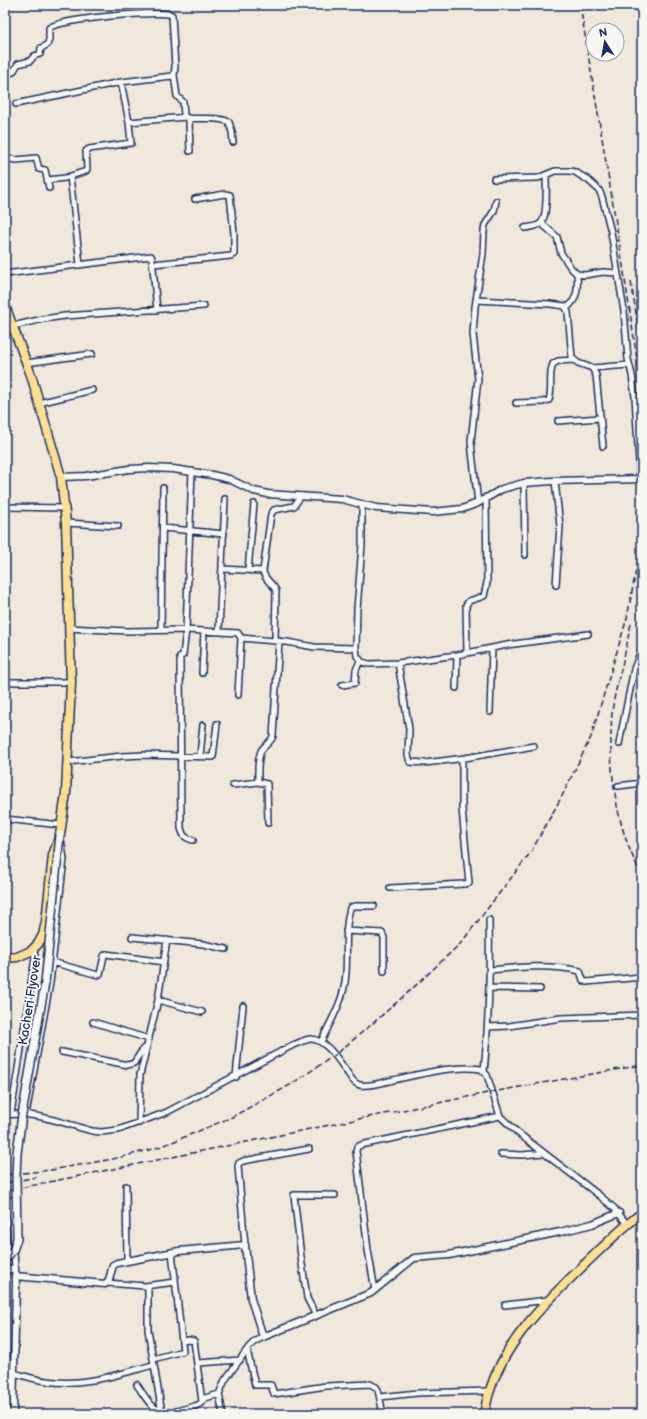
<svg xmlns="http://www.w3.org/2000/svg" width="647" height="1419" font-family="'Balsamiq Sans',sans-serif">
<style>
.built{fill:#e9d5c4}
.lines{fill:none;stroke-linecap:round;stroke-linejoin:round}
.minor-casing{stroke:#1b2f5e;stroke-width:8}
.tertiary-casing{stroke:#1b2f5e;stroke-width:9}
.primary-casing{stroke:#1b2f5e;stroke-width:11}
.trunk-casing{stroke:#1b2f5e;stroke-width:11}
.minor{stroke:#f6f6f2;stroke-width:5}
.tertiary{stroke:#f6f6f2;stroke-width:6}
.primary{stroke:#fbdf96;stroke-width:8}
.trunk{stroke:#fbdf96;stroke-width:8}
.rail{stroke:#1b2f5e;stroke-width:1.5;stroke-dasharray:6 3;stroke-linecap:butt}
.secondary-bridge-casing{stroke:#1b2f5e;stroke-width:10;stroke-linecap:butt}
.secondary-bridge{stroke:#f6f6f2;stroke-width:7}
.labels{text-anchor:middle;stroke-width:4;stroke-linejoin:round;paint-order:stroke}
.street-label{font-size:13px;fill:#1b2f5e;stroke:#f6f6f2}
</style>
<rect width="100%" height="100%" fill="#f0e7dd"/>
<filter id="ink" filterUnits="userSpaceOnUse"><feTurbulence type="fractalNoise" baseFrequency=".025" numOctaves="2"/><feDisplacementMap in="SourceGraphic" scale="8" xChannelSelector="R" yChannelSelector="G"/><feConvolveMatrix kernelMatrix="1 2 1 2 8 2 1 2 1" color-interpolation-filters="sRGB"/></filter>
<g filter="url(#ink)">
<path class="built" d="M10,1117l-5,83v-82z"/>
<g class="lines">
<g class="minor-casing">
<path id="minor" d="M5,75l8,-3 5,-8 12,-3 4,-5 6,-2 1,-6 6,-3 2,-5v-12c10,-9 109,-18 123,-13l3,52 -1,8 -2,1 -51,6 -105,22
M174,75l3,21 6,6 1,14
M188,118c14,2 28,-2 41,4l3,10 1,10
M129,122l57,-5 3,3 1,31
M5,158l11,2 20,-2 3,11 6,1 4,18
M70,176l10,88
M494,179l44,-1 17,-7h15l5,1 13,8 11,10 3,7 9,35 13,79 4,48 4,16 3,22 5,82
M48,180l17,-2 21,-7 1,-2 -1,-18 3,-2 42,-6 -2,-21 -8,-40
M541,223l16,14 4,16 10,15 6,6 8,1 18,-3 14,1
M525,228c5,-1 12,-1 16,-5 7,-7 5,-37 5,-48
M153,264l78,-8 3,-2v-21l-4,-38 -5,-1 -30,5
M5,274l146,-18 1,2 5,52
M476,300l74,4 15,2 3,6 4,46 6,5 14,5 4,7 7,71
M567,308c11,-9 11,-21 10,-34
M13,326l30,-7 22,-3 139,-10
M26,363l66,-9
M592,368l37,-3
M39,403l53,-13
M516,403l27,-1 6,-2c4,-11 -1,-25 4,-36l5,-3 16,-1
M558,421l42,-3
M192,471l-6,159 -3,25 -3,2 1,171c2,8 4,10 12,12
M555,481l5,45 -4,59
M524,483l1,72
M478,503l-6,-51 -1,-11 7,-62 -5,-45 2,-27 8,-53 1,-23 1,-6 9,-14 2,-10
M362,504v41l-5,64 -1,39 1,8 5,6 7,2 29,-1 59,-8 50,-10 81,-11
M5,507l59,1
M66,523l52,3
M163,528l61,6
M222,569l41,2
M248,570l6,-66
M68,628l59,3 59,-1 52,3 3,5 -3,57
M161,630l2,-142
M219,631l6,-132
M241,638l46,4 27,5 42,1
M275,641l1,-50c-3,-8 -12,-11 -13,-20l8,-57 3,-4 20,-4 7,-10
M467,653l-1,-48 3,-4 15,-5 3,-13 -1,-86
M398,663l11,66 -1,26 2,7 15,1 40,-5 69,-12
M202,673l2,-42
M5,682h66
M342,685l13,-2 1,-13 4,-9
M456,688l1,-33
M490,712l2,-64
M619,744l15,-75 8,-21
M200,756l3,-31
M68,762l54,-6 22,-1 69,2 4,-33
M258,782c0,-9 -1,-22 3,-31 3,-6 10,-8 12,-15l6,-95
M233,785l25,-3 9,2 1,39
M618,786l24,-3
M5,819l56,6
M390,888l74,-4 5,-1 -7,-74v-50
M346,931l36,2 2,5v33
M132,937l71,7 23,5
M52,962l46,13 2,-1 4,-18 2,-2 58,8
M490,970c30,-3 60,-6 90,1l3,9 3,2 56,-5
M490,988l50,1
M158,1000l44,12
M93,1022l56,17
M488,1027l21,-1 52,-8 81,-3
M321,1042c9,-20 21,-38 24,-60 4,-25 -2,-50 5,-74l4,-2h20
M62,1052l66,13 6,-2 9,-14 4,-1
M484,1072c5,-51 6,-101 5,-152
M236,1077l7,-71
M11,1114l24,-156 -1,-10
M26,1114l24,-131 14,-124 -3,-20
M5,1115c29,-4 58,8 87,16l9,1 17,-2 49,-18 126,-67c6,-2 11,-5 17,-6 16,-1 31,25 39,36 3,5 6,9 11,10 10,2 24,-3 33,-5 28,-6 59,-15 88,-11l6,6 13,41 18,17 82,63 14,12 13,16
M139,1123l1,-48 18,-75 9,-60
M501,1154l21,1 22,-2
M126,1186l1,75
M11,1200l4,68
M245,1245l-7,-79 1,-3 4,-2 66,-12
M107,1283l38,3 30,-4
M148,1286v44l5,29
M375,1290l-7,-40 -12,-99 1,-4 4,-2 139,-29
M505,1305l43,-5
M316,1316l-9,-18 -6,-41 -7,-62h41
M182,1341l7,-1 5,1 8,61
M247,1350l8,35h16l3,9 52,-8 44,-2 6,3 2,3 5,24
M198,1363l42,-3
M14,1373c11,3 22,7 33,8 36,6 72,-7 106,-16
M137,1385c12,17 14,27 37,28
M380,1397l37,-4 73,-2
M162,1413l-9,-54 30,-8 -11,-99
M174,1414l2,-3 19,-5 5,-2 5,-6 14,-4
M223,1414l-4,-20 6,-14 24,-33 5,-5 9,-5"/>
</g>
<g class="tertiary-casing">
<path id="tertiary" d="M61,477l25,-1 43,-7 20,-1 24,1 39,6 17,4 25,12 14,3 74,5 34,9 57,4 29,-3 16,-6 24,-14 22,-6 28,-2 90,-2
M5,1270l10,-2 1,16 -3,130
M15,1276l90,8 4,-4 4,-15 4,-2 62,-12 66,-6 6,54 12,38 108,-44 43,-35 35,-3 111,-23 32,-8 27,-11"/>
</g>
<g class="primary-casing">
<path id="primary" d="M5,306l26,69 30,102 5,46 5,159 -5,111 -6,42 -7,20 -7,67 -3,13 -5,9 -7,7 -14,6 -12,1"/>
</g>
<g class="trunk-casing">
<path id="trunk" d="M484,1414c2,-8 3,-16 6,-24 16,-51 58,-90 95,-126 19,-18 36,-36 57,-51"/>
</g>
<use href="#minor" class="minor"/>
<use href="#tertiary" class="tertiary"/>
<use href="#primary" class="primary"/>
<use href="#trunk" class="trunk"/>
<path class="rail" d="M580,5l41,248 21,138
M631,282l11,69
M631,624c-3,11 -4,22 -7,33 -4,18 -10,37 -12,56 -4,53 3,115 30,162
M5,1175l46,-5 62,-11 40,-10 22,-8 57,-24 58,-32 45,-30 37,-31 41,-36 48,-45 70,-91 31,-56 29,-59 36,-119 13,-69 2,-29
M5,1183l32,-6
M5,1191l487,-99 150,-27"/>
<g class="secondary-bridge-casing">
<path id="secondary-bridge" d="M5,1260l8,-10 4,-11 -1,-63 1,-23 5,-38 23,-132 15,-148"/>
</g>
<use href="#secondary-bridge" class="secondary-bridge"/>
</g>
</g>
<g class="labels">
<g class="street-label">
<text transform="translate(29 1000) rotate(-81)" y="5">Kacheri Flyover</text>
</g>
</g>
<rect width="647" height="1419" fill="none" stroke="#f6f6f2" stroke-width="20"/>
<rect x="10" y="10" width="627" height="1399" fill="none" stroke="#1b2f5e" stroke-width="1.5" filter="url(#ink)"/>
<g transform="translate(605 42) rotate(349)"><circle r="19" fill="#f6f6f2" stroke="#9ea6b7"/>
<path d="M0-3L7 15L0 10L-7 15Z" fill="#1b2f5e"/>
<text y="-6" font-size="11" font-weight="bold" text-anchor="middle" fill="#1b2f5e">N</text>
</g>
</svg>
